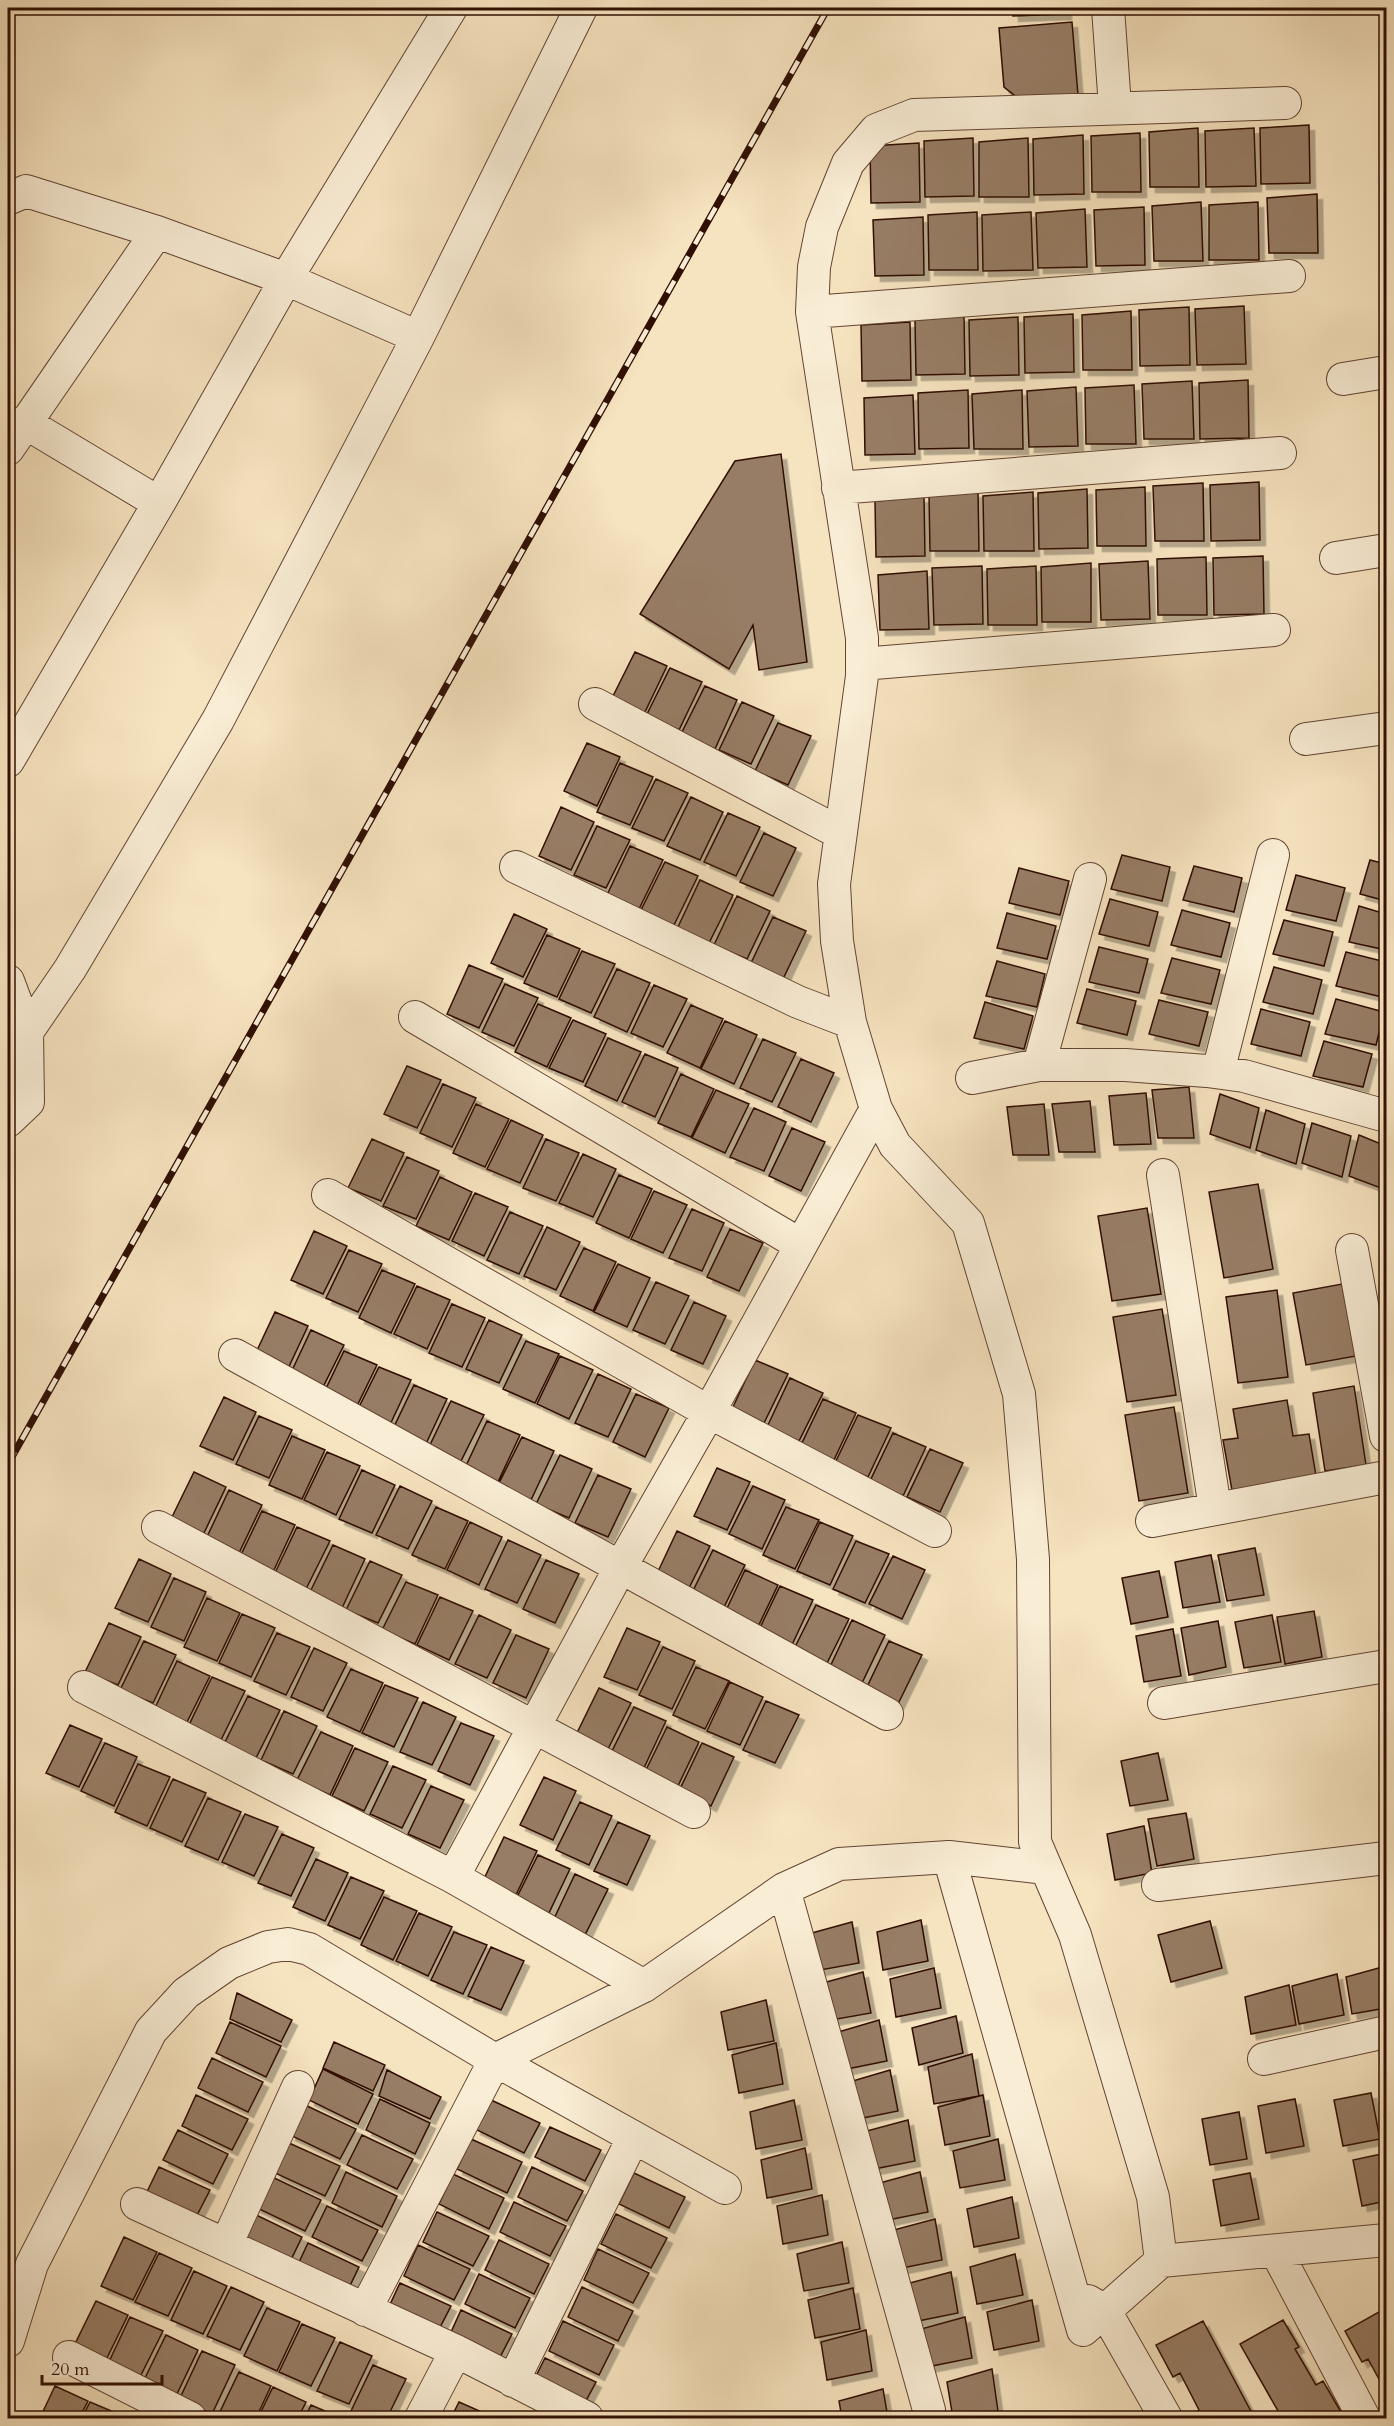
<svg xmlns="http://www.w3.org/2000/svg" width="1394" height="2426" font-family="Cardo,serif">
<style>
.building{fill:#977d65;stroke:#300f03;stroke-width:1.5;filter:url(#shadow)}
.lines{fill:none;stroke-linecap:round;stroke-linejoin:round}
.minor-casing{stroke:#624432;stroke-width:34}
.minor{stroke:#f9edd5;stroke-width:32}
.rail-casing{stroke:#300f03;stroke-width:7}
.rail{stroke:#f9edd5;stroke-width:4.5;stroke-dasharray:14;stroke-linecap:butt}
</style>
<defs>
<filter id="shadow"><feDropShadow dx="5.5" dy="5.5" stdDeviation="0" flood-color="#0004"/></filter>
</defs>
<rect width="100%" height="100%" fill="#f6e3bf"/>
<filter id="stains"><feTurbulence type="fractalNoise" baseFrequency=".00333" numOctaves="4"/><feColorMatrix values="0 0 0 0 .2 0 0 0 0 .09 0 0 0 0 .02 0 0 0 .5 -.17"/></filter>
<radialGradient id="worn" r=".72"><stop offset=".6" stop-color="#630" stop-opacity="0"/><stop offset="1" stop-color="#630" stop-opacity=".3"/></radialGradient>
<path class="building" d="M1013,8h53v6l-53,2z
M1072,22l6,73 -59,4 -15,-12 -5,-59z
M1309,125l1,58 -49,1 -1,-56z
M1198,128l1,59h-49l-1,-55z
M1254,128l2,58 -50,1 -1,-56z
M1140,133l1,59h-49l-1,-56z
M1083,135l1,59 -50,1 -1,-56z
M973,138l1,58 -49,1 -1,-56z
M1028,138l1,59h-50v-55z
M919,143l1,59 -49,1 -1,-57z
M1317,194l1,59h-49l-2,-55z
M1201,202l2,59h-49l-2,-55z
M1258,202l1,58h-50v-55z
M1144,207l1,58 -49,1 -2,-56z
M1085,209l2,58 -49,1 -2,-55z
M977,212l1,58h-49l-1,-55z
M1031,212l2,58 -50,1 -1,-56z
M923,217l1,58 -49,1 -2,-56z
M1244,306l2,58 -49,1 -2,-56z
M1189,307l1,58 -50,1 -1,-56z
M1131,311l1,59h-49l-1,-55z
M1073,314l1,58 -49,1 -1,-56z
M964,316l1,58 -49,1 -1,-55z
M1018,317l1,58 -49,1 -1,-56z
M910,322l1,58 -49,1 -1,-56z
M1248,380l1,58 -49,1 -1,-56z
M1192,381l2,58h-50l-2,-55z
M1134,385l2,59h-50l-1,-56z
M1076,387l2,59 -49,1 -2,-56z
M968,390l1,58 -50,1 -1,-56z
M1022,390l1,59h-49l-2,-55z
M913,395l2,59 -50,1 -1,-57z
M781,454l26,208 -48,8 -6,-45 -24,44 -89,-55 95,-153z
M1259,482l1,58 -49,1 -1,-56z
M1203,483l1,58h-49l-2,-55z
M1145,487l1,59h-49l-1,-56z
M1087,489l1,59 -49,1 -1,-56z
M978,492l1,59h-49l-1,-56z
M1033,492l1,59h-50l-1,-55z
M924,497l1,59 -49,1 -1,-56z
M1263,556l1,58 -50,1 -1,-57z
M1206,557l1,58h-49l-1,-56z
M1148,561l2,58 -49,1 -2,-56z
M1091,563v59h-49l-1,-55z
M982,566l1,58 -49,1 -2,-57z
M1036,566l1,59h-49l-1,-56z
M927,571l2,58 -49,1 -2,-55z
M635,652l32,14 -23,48 -33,-14z
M670,668l32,14 -23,48 -33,-14z
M705,686l32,14 -22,49 -34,-15z
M742,702l32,14 -23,48 -32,-14z
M778,723l33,13 -23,49 -33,-14z
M587,743l33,14 -23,49 -33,-15z
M620,763l33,14 -23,48 -33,-13z
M656,779l32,14 -24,48 -32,-13z
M691,797l32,15 -23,48 -33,-14z
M561,807l33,15 -23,48 -32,-14z
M728,813l32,14 -24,49 -32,-14z
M597,826l33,14 -24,48 -32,-13z
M764,833l32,15 -23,48 -33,-14z
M630,846l33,14 -24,49 -32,-14z
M1122,855l48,12 -8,34 -51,-12z
M1370,860l16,4v37l-26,-7z
M665,862l33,14 -24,49 -33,-15z
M1194,866l48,12 -8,34 -51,-12z
M1019,868l50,13 -9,34 -51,-12z
M1296,875l49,13 -9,33 -50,-11z
M700,880l33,15 -24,48 -32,-14z
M737,896l33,15 -23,48 -33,-14z
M1110,899l48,13 -9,34 -50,-12z
M1359,906l27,8v36l-37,-8z
M1182,910l48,13 -9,34 -50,-12z
M1007,913l49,13 -9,33 -50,-11z
M514,914l33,15 -24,48 -32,-14z
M773,917l33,14 -23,48 -33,-14z
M1284,920l49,12 -9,34 -51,-12z
M547,935l33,14 -23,48 -33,-14z
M1099,947l49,12 -9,34 -50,-11z
M582,951l33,13 -24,49 -32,-14z
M1346,952l40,10v36l-50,-12z
M1172,958l48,12 -9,34 -50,-11z
M997,961l48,13 -8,33 -51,-11z
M469,965l34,14 -24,49 -32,-14z
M1274,967l48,13 -9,34 -50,-12z
M617,969l33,14 -23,49 -33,-15z
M505,984l33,14 -24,48 -32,-14z
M654,985l33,14 -24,48 -32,-14z
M1087,989l49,12 -9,34 -50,-12z
M1336,999l48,13 -8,33 -51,-11z
M1159,1000l49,12 -9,34 -50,-12z
M985,1002l48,14 -9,33 -50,-11z
M538,1004l33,14 -24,49 -32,-15z
M691,1005l32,14 -23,49 -33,-15z
M1261,1009l49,13 -9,34 -50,-12z
M573,1020l33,14 -23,48 -34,-14z
M725,1021l32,14 -23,49 -33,-15z
M608,1038l33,14 -24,49 -32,-15z
M763,1039l33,14 -24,49 -32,-14z
M1324,1041l48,13 -9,33 -50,-11z
M645,1054l33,14 -23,49 -33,-15z
M801,1059l33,14 -23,49 -33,-15z
M407,1066l34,14 -24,48 -33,-14z
M681,1074l33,15 -23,48 -33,-14z
M443,1084l33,14 -24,49 -32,-14z
M1189,1087l5,51h-36l-6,-48z
M716,1090l33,14 -24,49 -33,-15z
M1146,1093l5,51 -37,1 -5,-49z
M1220,1094l39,14 -9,40 -40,-14z
M1090,1101l5,51h-36l-7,-48z
M476,1104l33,15 -24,48 -32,-14z
M1044,1104l5,51h-36l-6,-48z
M754,1108l32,14 -22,49 -34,-14z
M1266,1110l39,14 -9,40 -40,-14z
M511,1120l32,15 -23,48 -33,-14z
M1312,1123l39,13 -9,41 -40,-14z
M792,1128l33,14 -24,49 -32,-15z
M1359,1135l27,11v44l-37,-14z
M372,1139l32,14 -23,48 -33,-13z
M546,1139l33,14 -23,48 -33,-13z
M583,1154l33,15 -23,48 -34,-14z
M407,1157l32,14 -23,48 -33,-13z
M619,1175l33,14 -23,49 -33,-15z
M440,1177l32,15 -23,48 -33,-14z
M1258,1184l15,85 -49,9 -15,-86z
M654,1191l33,14 -24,48 -32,-14z
M475,1193l33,14 -24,49 -32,-15z
M1147,1208l14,86 -49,7 -14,-85z
M692,1209l32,14 -22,48 -33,-13z
M510,1212l33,14 -24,48 -32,-14z
M547,1227l33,15 -24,48 -32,-14z
M730,1229l33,14 -24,48 -32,-14z
M314,1231l33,15 -24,48 -32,-14z
M584,1248l32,14 -23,49 -33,-15z
M349,1250l33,14 -24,48 -32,-14z
M618,1264l32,14 -23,49 -33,-15z
M382,1270l33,14 -24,49 -32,-15z
M656,1282l33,14 -24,48 -32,-14z
M1342,1284l14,72 -50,9 -13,-72z
M417,1286l33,14 -23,49 -33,-15z
M1277,1290l11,87 -50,6 -12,-86z
M694,1302l32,14 -23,48 -32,-14z
M452,1304l33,14 -23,49 -33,-14z
M1162,1309l14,86 -49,7 -14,-85z
M275,1312l33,14 -23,49 -33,-14z
M489,1320l33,15 -23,48 -33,-14z
M311,1330l33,15 -24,48 -32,-14z
M526,1341l33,13 -24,49 -32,-14z
M344,1351l33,14 -24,49 -32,-15z
M560,1356l33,14 -24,49 -32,-15z
M755,1360l33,14 -24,49 -32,-14z
M379,1367l32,13 -23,49 -33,-14z
M598,1374l33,15 -23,48 -33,-14z
M790,1378l33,15 -24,48 -32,-14z
M414,1385l33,14 -23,49 -33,-15z
M1354,1386l12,79 -41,6 -12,-78z
M636,1394l33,14 -24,49 -32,-15z
M224,1397l32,15 -23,48 -33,-14z
M823,1399l33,14 -23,49 -33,-15z
M1287,1400l6,36 16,-2 7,42 -83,20 -10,-56 15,-2 -5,-29z
M451,1401l33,14 -24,48 -32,-14z
M1174,1407l14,86 -49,8 -14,-86z
M858,1415l33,13 -23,49 -33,-14z
M259,1416l33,14 -23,48 -33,-14z
M487,1421l33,14 -23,49 -33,-14z
M893,1433l33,14 -23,49 -33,-15z
M292,1436l33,14 -23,49 -33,-14z
M522,1437l32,14 -23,49 -33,-15z
M930,1449l33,14 -23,49 -33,-15z
M327,1452l33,14 -24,49 -32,-15z
M560,1455l32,14 -23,49 -33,-14z
M717,1468l33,14 -23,48 -33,-14z
M362,1470l33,15 -23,48 -33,-14z
M194,1472l32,15 -23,48 -33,-14z
M598,1475l33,14 -23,48 -33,-14z
M400,1486l32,15 -24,48 -32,-14z
M753,1486l32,14 -23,49 -33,-15z
M229,1490l33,15 -23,48 -33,-14z
M436,1507l32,14 -23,48 -33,-14z
M786,1507l33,13 -24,49 -32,-14z
M262,1511l33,14 -23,49 -33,-15z
M470,1522l32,15 -23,48 -32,-15z
M820,1522l33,14 -23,49 -33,-14z
M297,1527l33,14 -24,48 -32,-14z
M677,1531l33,15 -24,48 -32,-14z
M508,1540l33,15 -24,48 -32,-14z
M856,1541l33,13 -24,49 -32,-14z
M333,1545l32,14 -23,49 -33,-14z
M1255,1548l9,47 -37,6 -9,-46z
M713,1550l32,15 -24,48 -32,-14z
M1211,1555l9,47 -37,6 -8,-46z
M893,1556l32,14 -23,49 -33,-15z
M139,1559l32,15 -23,48 -33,-14z
M546,1560l33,14 -24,49 -32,-14z
M370,1561l32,14 -24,48 -32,-13z
M745,1570l33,15 -23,48 -33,-14z
M1159,1571l9,46 -37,7 -9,-46z
M174,1578l32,14 -22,49 -33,-14z
M406,1582l32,13 -23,49 -33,-14z
M780,1586l33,14 -23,49 -33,-15z
M440,1597l33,14 -24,49 -32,-15z
M207,1598l33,15 -23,48 -33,-14z
M816,1605l33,14 -24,48 -33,-14z
M1314,1611l8,46 -37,7 -8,-47z
M242,1614l33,14 -24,49 -32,-14z
M479,1615l32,15 -24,48 -32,-14z
M1272,1615l9,47 -37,6 -9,-46z
M852,1620l33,15 -23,48 -33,-14z
M1218,1621l8,46 -37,8 -8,-47z
M109,1623l32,14 -23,48 -33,-13z
M627,1628l33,14 -23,48 -33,-13z
M1173,1629l8,47 -37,6 -8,-46z
M277,1633l33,14 -24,48 -32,-14z
M516,1635l33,14 -23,49 -33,-15z
M144,1641l32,14 -23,48 -33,-13z
M889,1641l33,14 -24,49 -32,-15z
M663,1647l32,14 -23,48 -33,-14z
M314,1648l33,15 -24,48 -32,-14z
M177,1661l33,15 -24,48 -32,-14z
M696,1667l33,14 -24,48 -32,-14z
M351,1669l32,14 -23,49 -33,-15z
M212,1677l33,14 -24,49 -32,-15z
M730,1682l33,15 -23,48 -33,-14z
M385,1685l33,13 -24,49 -32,-14z
M599,1688l32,15 -24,48 -32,-14z
M248,1696l32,14 -24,48 -32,-14z
M766,1701l33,14 -24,48 -32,-13z
M423,1702l33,15 -24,48 -32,-13z
M634,1707l32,14 -23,49 -33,-15z
M284,1711l33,15 -24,48 -32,-14z
M461,1723l33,13 -24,49 -32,-14z
M70,1725l32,14 -23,48 -33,-14z
M667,1727l32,15 -23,48 -33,-14z
M321,1732l32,14 -23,49 -33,-15z
M105,1743l32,14 -23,49 -33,-15z
M702,1743l32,14 -23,49 -32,-15z
M355,1748l33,14 -24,49 -32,-15z
M1158,1753l10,47 -38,6 -9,-45z
M138,1764l32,13 -23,49 -32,-14z
M393,1766l33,14 -24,48 -32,-14z
M544,1777l32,14 -23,49 -33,-15z
M173,1779l33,14 -24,49 -32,-14z
M431,1786l33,14 -24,48 -32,-14z
M208,1798l33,14 -23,48 -33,-14z
M580,1802l32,14 -23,49 -33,-15z
M1186,1813l8,46 -37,7 -9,-47z
M245,1814l33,13 -24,49 -32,-14z
M618,1822l32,14 -23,49 -33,-14z
M1144,1826l8,47 -37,7 -8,-46z
M282,1834l32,14 -23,48 -33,-13z
M504,1837l33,14 -23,48 -33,-14z
M538,1855l32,14 -23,48 -33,-14z
M316,1859l32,14 -23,48 -32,-14z
M575,1874l33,15 -24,48 -32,-14z
M351,1877l33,14 -24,48 -32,-14z
M384,1897l33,14 -24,49 -32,-15z
M419,1913l33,14 -24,49 -32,-15z
M921,1920l7,41 -45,9 -6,-38z
M1210,1921l12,47 -51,14 -13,-47z
M852,1922l7,41 -44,8 -7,-37z
M454,1932l33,13 -24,49 -32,-14z
M491,1947l33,14 -23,49 -33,-14z
M1386,1966v42l-34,6 -6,-37z
M934,1968l7,40 -45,9 -6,-38z
M863,1972l8,41 -45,8 -7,-37z
M1337,1974l7,41 -45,9 -7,-38z
M1289,1985l7,40 -45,9 -6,-37z
M237,1993l55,27 -11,22 -51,-23z
M766,2000l8,41 -46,9 -7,-38z
M956,2016l7,37 -44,12 -7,-37z
M879,2020l8,41 -45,9 -7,-37z
M230,2022l51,24 -15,31 -50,-24z
M334,2042l51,23 -12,26 -50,-23z
M776,2043l7,41 -44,9 -7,-38z
M972,2054l7,42 -45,8 -6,-37z
M212,2058l51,24 -15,30 -50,-24z
M323,2069l50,25 -15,30 -49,-24z
M387,2070l54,27 -11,22 -51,-23z
M890,2070l8,41 -45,9 -7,-37z
M1371,2093l9,46 -37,7 -9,-46z
M196,2095l52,24 -16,31 -50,-24z
M983,2095l7,41 -45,9 -7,-38z
M380,2099l50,24 -15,31 -49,-24z
M489,2099l51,24 -16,30 -49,-24z
M1295,2099l9,47 -38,7 -8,-47z
M794,2100l8,40 -46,9 -6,-37z
M305,2105l51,24 -16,30 -50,-24z
M1239,2112l8,47 -37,6 -8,-46z
M908,2120l7,41 -46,9 -6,-38z
M550,2127l51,23 -16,31 -50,-24z
M178,2130l50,24 -15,30 -50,-24z
M362,2135l51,24 -16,30 -50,-24z
M471,2139l51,23 -15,31 -50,-24z
M998,2139l7,41 -45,8 -7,-37z
M289,2143l51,23 -15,30 -50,-23z
M805,2148l7,41 -45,9 -6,-38z
M1386,2153v48l-24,5 -9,-46z
M159,2167l51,23 -16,31 -49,-25z
M532,2167l51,24 -16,30 -49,-24z
M346,2172l51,24 -15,31 -50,-24z
M920,2172l8,40 -45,9 -7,-37z
M634,2173l51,24 -16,31 -50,-24z
M1250,2173l9,46 -38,7 -8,-46z
M453,2174l51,24 -15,31 -50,-25z
M270,2176l51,24 -16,31 -50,-24z
M822,2195l6,40 -45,9 -6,-38z
M1012,2197l7,41 -45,9 -7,-38z
M514,2202l52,24 -16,30 -50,-24z
M327,2206l51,24 -16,31 -50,-24z
M437,2212l52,24 -16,30 -50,-24z
M252,2213l50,24 -15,31 -50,-24z
M616,2214l51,24 -16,30 -50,-24z
M935,2219l7,41 -45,9 -7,-38z
M124,2237l33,15 -24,48 -32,-14z
M499,2240l50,24 -15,30 -49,-24z
M842,2242l7,41 -45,8 -7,-37z
M308,2243l51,24 -15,31 -50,-25z
M418,2245l52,24 -16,31 -50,-24z
M598,2249l51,24 -16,30 -49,-23z
M159,2253l33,15 -24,48 -33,-14z
M1015,2254l8,41 -46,9 -7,-37z
M194,2271l33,15 -24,48 -32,-14z
M951,2272l7,41 -45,9 -7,-38z
M479,2274l51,24 -15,30 -50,-24z
M400,2283l51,23 -16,31 -49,-24z
M231,2287l33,15 -24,48 -33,-14z
M582,2287l51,24 -15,30 -50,-24z
M853,2288l7,41 -45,9 -7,-38z
M1032,2300l7,41 -45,9 -7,-38z
M96,2301l32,14 -24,49 -32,-14z
M267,2308l33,14 -23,49 -33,-15z
M1386,2308v84l-18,-33 -6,3 -17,-31z
M461,2310l51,24 -16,31 -49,-24z
M130,2317l33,14 -24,48 -32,-13z
M965,2317l7,41 -45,9 -6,-38z
M1283,2320l16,27 -4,2 21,36 7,-4 18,31 -11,6h-48l-42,-74z
M563,2321l51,24 -15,30 -50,-24z
M1203,2321l51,96 -3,1h-52l-3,-6 3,-2 -19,-37 -7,4 -17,-32z
M302,2324l33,14 -24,48 -32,-14z
M866,2330l6,41 -45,9 -6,-38z
M166,2335l32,15 -23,48 -33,-14z
M340,2342l32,14 -23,48 -32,-13z
M202,2351l33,14 -23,49 -33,-14z
M545,2358l51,24 -16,30 -50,-24z
M373,2365l33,14 -19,39h-24l-13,-5z
M992,2369l6,42 -45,7 -6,-36z
M239,2372l32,14 -15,32h-39z
M55,2386l33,15 -9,17h-39z
M273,2387l33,15 -8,16h-40z
M883,2389l5,29h-46l-3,-17z
M90,2402l33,14 -1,2h-40z
M459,2402l32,14 -1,2h-39z
M311,2405l30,13h-36z"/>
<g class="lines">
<g class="minor-casing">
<path id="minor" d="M1108,8l7,99
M8,199l18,-8 131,41 129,47 132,58
M812,312l477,-36
M1343,379l43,-7
M24,422l135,81
M8,449l149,-217
M838,488l442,-35
M1336,558l50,-8
M862,664l412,-34
M595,704l245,129
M1306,739l80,-11
M8,761l151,-258 127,-224 165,-271
M516,867l282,135 52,20
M8,981l19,51 43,-63 148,-249 200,-383 163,-329
M415,1017l386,228
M1039,1065l51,-186
M1218,1072l55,-217
M972,1078l67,-13h86l82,6 37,5 142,40
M8,1121l20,-19 -1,-70
M1163,1175l52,333
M328,1195l381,217 226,119
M1352,1250l34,186
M235,1355l652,359
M1152,1521l234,-44
M158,1527l536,285
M84,1687l369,190 191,109
M1164,1703l222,-37
M949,1857l134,473 78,-69 225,-21
M453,1877l167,-309 89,-156 167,-303
M1158,1885l228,-27
M784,1889l145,521
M1264,2059l122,-27
M137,2204l319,147 131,67
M226,2245l72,-158
M1276,2251l88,167
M1161,2261l-8,-64 -78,-262 -40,-93 -2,-283 -14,-165 -51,-171 -73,-78 -19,-36 -26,-87 -13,-81 -3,-57 28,-208v-38l-50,-326 2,-45 8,-40 26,-64 28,-33 38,-15 371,-12
M1088,2301l17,10 61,107
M365,2310l130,-250 149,-74 140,-97 55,-25 110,-7 97,11
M8,2341l24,-77 119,-233 35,-38 43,-30 39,-16 20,-3 21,5 186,111 230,128
M69,2357l121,61
M513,2381l120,-243
M421,2418l35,-67"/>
</g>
<use href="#minor" class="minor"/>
<g class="rail-casing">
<path id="rail" d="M8,1464l820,-1456"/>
</g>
<use href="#rail" class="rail"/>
</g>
<rect width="1394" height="2426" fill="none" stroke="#f6e3bf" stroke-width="30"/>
<rect x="9" y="9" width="1376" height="2408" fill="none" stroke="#300f03" stroke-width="3"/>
<rect x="15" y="15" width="1364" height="2396" fill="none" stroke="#300f03" stroke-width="1.5"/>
<path d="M42 2375v9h120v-9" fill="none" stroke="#300f03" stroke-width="3"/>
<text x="51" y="2375" font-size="18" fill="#300f03" stroke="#f9edd5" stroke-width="4.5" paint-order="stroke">20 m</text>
<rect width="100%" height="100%" filter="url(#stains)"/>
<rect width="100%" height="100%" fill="url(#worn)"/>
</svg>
